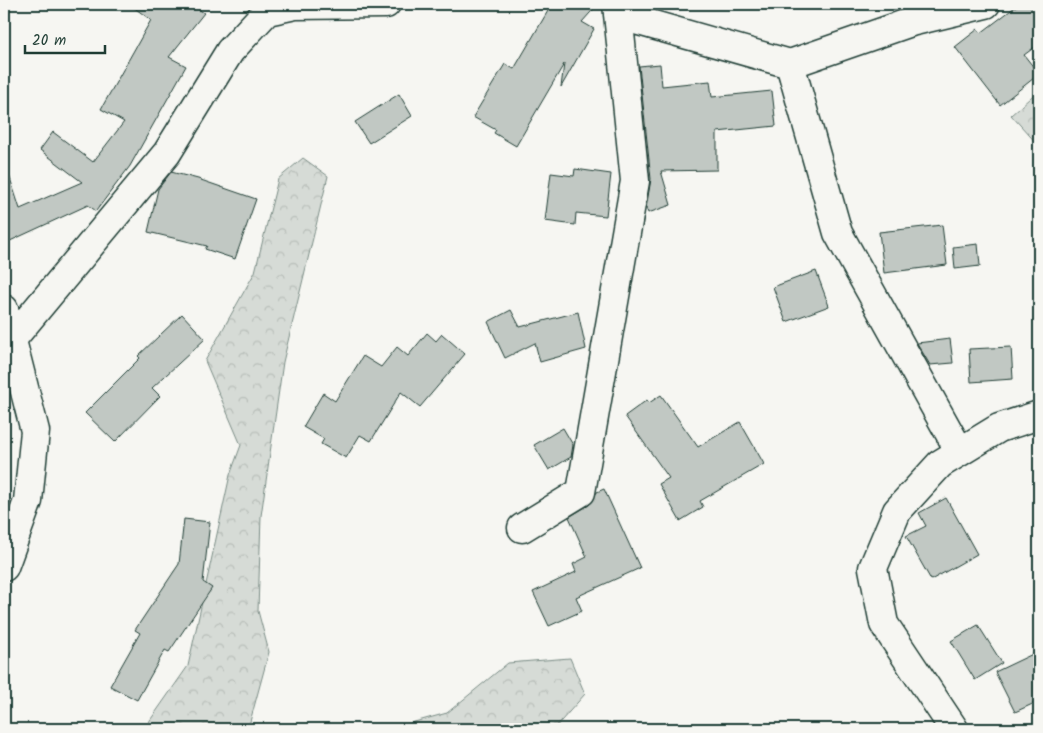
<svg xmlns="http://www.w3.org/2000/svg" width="1043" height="733" font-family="Kalam,sans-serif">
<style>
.forest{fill:url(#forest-crowns);stroke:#7a8c85}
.building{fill:#c1c8c3;stroke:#1f3d34}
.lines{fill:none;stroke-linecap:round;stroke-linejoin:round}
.minor-casing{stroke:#1f3d34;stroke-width:31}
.minor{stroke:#f6f6f2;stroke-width:28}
</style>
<defs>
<pattern id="forest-crowns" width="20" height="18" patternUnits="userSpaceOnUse" patternTransform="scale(1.25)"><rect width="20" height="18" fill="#d6dbd6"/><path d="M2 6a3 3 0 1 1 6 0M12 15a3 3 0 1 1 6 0" fill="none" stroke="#b7bdb8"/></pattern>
</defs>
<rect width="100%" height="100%" fill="#f6f6f2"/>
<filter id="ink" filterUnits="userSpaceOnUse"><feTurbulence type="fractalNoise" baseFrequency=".02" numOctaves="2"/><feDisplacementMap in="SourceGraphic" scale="10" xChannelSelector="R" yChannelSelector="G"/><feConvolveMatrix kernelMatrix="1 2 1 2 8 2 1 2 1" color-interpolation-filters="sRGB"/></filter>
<g filter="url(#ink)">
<path class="forest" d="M1039,90v56l-28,-31z
M303,158l25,18 -45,186 -22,154 -3,95 11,41 -21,77h-104l44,-63 42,-191 11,-30 -36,-84 50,-89 23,-93z
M570,658l15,36 -31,35h-165l58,-16 61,-50z"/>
<path class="building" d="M129,4h62l13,9 -35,44 17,9 -56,100 -34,45 -8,-6 -78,36 -6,-18v-51h4l12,37 62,-27 -42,-32 13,-18 40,30 31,-40 -23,-13 50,-89z
M552,4h46l-16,18 12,7 -33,58 3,-23 -48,82 -22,-13 2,-3 -23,-13 32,-53 9,5z
M1019,4h20v40l-15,11 15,19 -39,31 -45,-58 23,-18 3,4z
M660,64l2,22 48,-5 2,16 60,-6 4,35 -59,6v38l-56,1 10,34 -23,8 -2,-5 5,-29 -12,-113z
M399,94l13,22 -43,27 -14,-21z
M575,169l36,5 -5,42 -30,-3 -1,12 -30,-4 6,-48 23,3z
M171,172l27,7 58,20 -21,60 -30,-10 2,-3 -59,-14 10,-43z
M942,225l5,40 -63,8 -5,-41z
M978,244l2,22 -25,3 -2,-22z
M816,271l13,35 -43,16 -13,-35z
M511,310l9,17 58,-15 8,37 -46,13 -5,-19 -30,15 -17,-36z
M182,314l23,25 -53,49 8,8 -45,46 -30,-29 55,-55 -2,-2z
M427,333l9,8 6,-7 23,20 -45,53 -19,-15 -30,49 -11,-6 -14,23 -25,-14 3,-5 -21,-12 20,-34 12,8 28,-45 18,11 16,-20 11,9z
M950,339l3,24 -23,2 -13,-22z
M1011,347l2,32 -42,3 -2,-33z
M661,395l37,52 42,-25 24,42 -64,37 3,6 -23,14 -21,-37 10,-6 -44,-62 22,-16 2,3z
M563,428l10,17 -2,12 -22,13 -15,-25z
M604,489l36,79 -64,29 6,14 -33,15 -16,-34 43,-20 -3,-8 14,-7 -18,-40 20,-12 8,-13z
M946,498l31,56 -46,26 -25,-44 20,-10 -7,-13z
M184,519l26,3 -7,60 9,6 -43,64 -4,-2 -28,50 -27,-14 30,-53 -5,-3 44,-66z
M978,625l24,38 -27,17 -24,-39z
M1039,651v50l-24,11 -20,-40z"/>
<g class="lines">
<g class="minor-casing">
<path id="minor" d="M618,15l172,49 121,-42 75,-18
M790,64l48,169 122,219
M4,309l31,122 -7,70 -24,66
M13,338l154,-185 63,-102 37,-40 28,-6 91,-1
M522,528l59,-36 54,-311 -18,-177
M954,729l-70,-105 -11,-56 24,-57 43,-47 59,-36 40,-13"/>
</g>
<use href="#minor" class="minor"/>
</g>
</g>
<rect width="1043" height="733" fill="none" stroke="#f6f6f2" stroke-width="20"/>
<rect x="10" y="10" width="1023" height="713" fill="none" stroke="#1f3d34" stroke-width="2" filter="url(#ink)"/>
<path d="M25 45v8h80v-8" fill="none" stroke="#1f3d34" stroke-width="2.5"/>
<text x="32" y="45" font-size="15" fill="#1f3d34" stroke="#f6f6f2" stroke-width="4" paint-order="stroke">20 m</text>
</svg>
